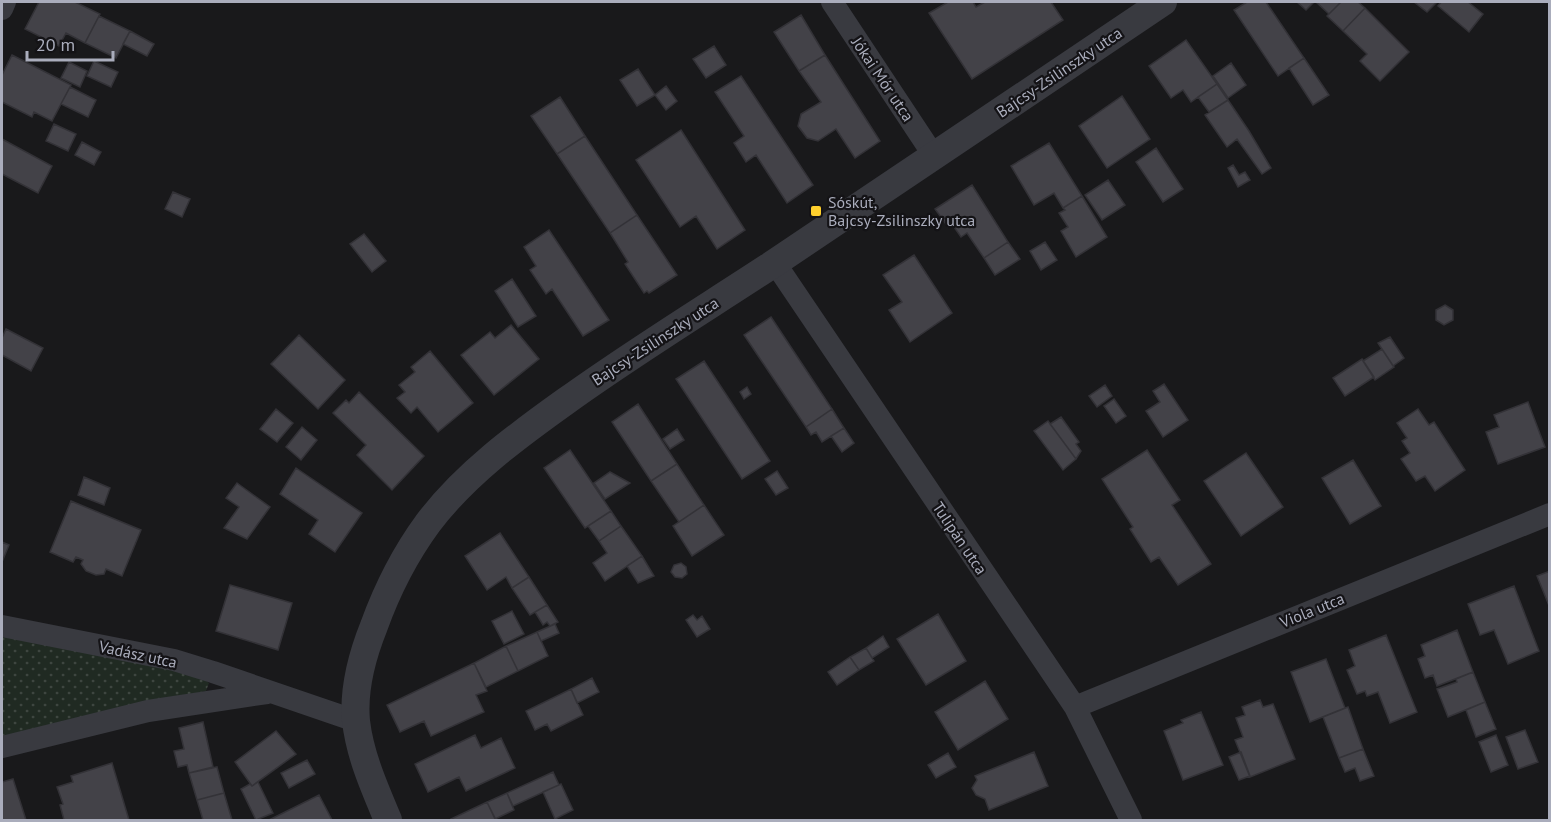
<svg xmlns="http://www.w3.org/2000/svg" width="1551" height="822" font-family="'PT Sans',sans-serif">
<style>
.grass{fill:url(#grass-dots)}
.building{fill:#434248;stroke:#333237;stroke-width:1.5}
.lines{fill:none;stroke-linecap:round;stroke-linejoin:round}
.minor{stroke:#393a40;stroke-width:22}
.tertiary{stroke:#393a40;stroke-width:28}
.poi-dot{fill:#ffd02d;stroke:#141316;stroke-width:2}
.labels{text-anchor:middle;stroke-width:4.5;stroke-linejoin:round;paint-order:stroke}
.street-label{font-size:16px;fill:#aaadbc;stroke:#141316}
.poi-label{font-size:16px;fill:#aaadbc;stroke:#141316;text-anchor:start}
</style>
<defs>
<pattern id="grass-dots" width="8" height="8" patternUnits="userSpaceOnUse" patternTransform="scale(1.5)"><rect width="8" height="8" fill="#202a22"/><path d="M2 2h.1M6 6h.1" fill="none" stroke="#3e4640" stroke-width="1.8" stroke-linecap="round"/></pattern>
</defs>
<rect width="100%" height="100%" fill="#19191b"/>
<path class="grass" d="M2,636l172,34 31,10 4,3 -3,8 -204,47z"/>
<path class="building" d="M39,2h36l25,12 -15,29 -19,-10 -7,13 -34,-17z
M948,2h25l3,5 9,-5h66l12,18 -91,59 -43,-66z
M1247,2h19l38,56 -26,18 -44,-66z
M1297,2h17l-8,8z
M1316,2h25l-12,12z
M1341,2h17l7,6 -22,23 -16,-15z
M1414,2h23l-10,10z
M1441,2h27l15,12 -14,18 -31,-26z
M1365,8l44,44 -29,29 -20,-20 7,-7 -24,-23z
M801,15l24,40 -26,16 -25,-39z
M99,16l31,15 -14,27 -31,-15z
M130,31l24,13 -7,12 -24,-12z
M1186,40l31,44 -26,18 -8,-12 -12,8 -22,-32z
M714,46l12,19 -20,13 -13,-19z
M12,55l59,30 -19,36 -18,-9 -2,5 -30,-15v-27z
M825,55l55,86 -25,17 -19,-29 -18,12 -11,-3 -9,-12 3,-12 20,-12 -22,-31z
M1304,58l25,37 -16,10 -24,-37z
M94,61l24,11 -7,15 -24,-11z
M69,62l18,9 -7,16 -19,-9z
M1231,63l15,22 -18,13 -15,-22z
M638,69l17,26 -18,11 -17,-26z
M741,76l72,109 -26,18 -31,-48 -10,7 -12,-19 10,-7 -29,-44z
M1217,84l11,16 -19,12 -11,-15z
M666,86l11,15 -11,9 -11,-15z
M70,87l26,13 -8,17 -27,-13z
M1122,96l28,43 -43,29 -28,-42z
M560,97l25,39 -28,18 -26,-38z
M1228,100l21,31 22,37 -9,6 -25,-35 -10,8 -22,-32z
M54,124l22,10 -8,17 -22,-10z
M681,130l64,100 -28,19 -21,-33 -16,11 -44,-67z
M585,136l52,79 -27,18 -53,-79z
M2,139l50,27 -14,27 -36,-19z
M82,142l19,10 -7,13 -19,-10z
M1049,143l33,53 -19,12 -9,-15 -20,12 -23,-39z
M1156,148l27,41 -20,13 -27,-40z
M1233,165l6,10 6,-3 5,8 -12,7 -10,-19z
M1108,180l17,25 -23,15 -17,-25z
M972,185l36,57 -24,16 -17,-25 -6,4 -9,-13 -4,3 -13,-18z
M173,192l17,7 -8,18 -17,-8z
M1082,196l25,41 -31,20 -15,-26 7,-4 -9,-14 6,-3 -2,-2z
M637,215l40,60 -28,18 -2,-2 -3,2 -19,-29 3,-2 -18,-29z
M549,230l60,90 -26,16 -31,-47 -6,5 -16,-24 6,-4 -12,-19z
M364,234l22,27 -14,11 -22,-28z
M1008,242l12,17 -25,16 -11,-17z
M1045,242l12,18 -16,10 -11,-19z
M914,255l38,58 -42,29 -21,-32 13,-8 -19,-27z
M512,279l24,37 -18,11 -23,-36z
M1445,305l8,5v10l-9,5 -8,-5v-10z
M771,317l61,92 -26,18 -62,-92z
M511,325l28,34 -45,36 -33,-40 29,-23 5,6z
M6,329l37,19 -12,23 -29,-16v-17z
M299,335l46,45 -27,29 -47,-45z
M1390,337l14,21 -11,8 -15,-23z
M1382,349l12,18 -19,13 -12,-19z
M430,351l43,52 -35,29 -21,-25 -6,6 -14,-15 8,-6 -6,-7 16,-13 -4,-5z
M1362,359l12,18 -29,19 -12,-18z
M704,361l66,100 -28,18 -66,-100z
M1164,384l24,36 -25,17 -17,-26 14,-9 -7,-11z
M1105,385l7,11 -15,11 -8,-11z
M747,387l4,7 -7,5 -4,-7z
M359,392l65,64 -32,34 -35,-35 9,-10 -33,-32 13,-13 3,3z
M1114,399l12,17 -10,7 -12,-17z
M1528,402l17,45 -47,17 -12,-32 13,-5 -5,-12z
M638,404l39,60 -26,17 -39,-59z
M276,409l17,14 -16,19 -17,-13z
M832,409l12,19 -22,14 -6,-10 -5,3 -5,-8z
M1418,409l11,16 5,-3 31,48 -30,21 -10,-15 -9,5 -15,-22 9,-6 -8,-12 5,-3 -10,-15z
M1061,417l18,25 -3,2 5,7 -5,8 -26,-35z
M1048,421l28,38 -13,11 -29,-39z
M302,427l15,13 -16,20 -15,-13z
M844,428l10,15 -12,9 -11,-16z
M677,429l7,11 -14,9 -7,-10z
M570,450l41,61 -26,17 -41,-60z
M1147,450l33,50 -8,5 39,59 -33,21 -19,-28 -8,5 -21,-33 3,-2 -31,-48z
M1246,453l37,54 -42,29 -37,-55z
M1353,460l28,46 -31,18 -28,-46z
M677,464l27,41 -25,17 -28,-41z
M296,468l66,45 -27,39 -26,-18 9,-14 -38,-26z
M777,471l11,17 -12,7 -11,-16z
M610,472l20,11 -25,16 -11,-16z
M84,477l26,11 -6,17 -26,-10z
M237,483l33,24 -23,32 -23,-11 15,-21 -13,-9z
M71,501l70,29 -19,46 -16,-7 -2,5 -8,1 -10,-4 -5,-7 2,-4 -7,-3 -3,5 -23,-10z
M704,505l20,30 -32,21 -19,-30z
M611,511l10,15 -22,15 -11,-15z
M621,526l21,30 -37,25 -12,-18 14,-10 -8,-12z
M500,533l29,44 -17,11 -6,-11 -19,13 -22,-34z
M2,542l7,3 -7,17z
M642,556l12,20 -16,7 -11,-17z
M681,563l5,4 1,7 -5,4 -7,-1 -4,-5 3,-7z
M1550,571v37l-13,-32z
M529,577l18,28 -17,10 -18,-27z
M230,585l62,18 -14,47 -62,-19z
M1514,586l25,65 -31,13 -14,-34 -14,5 -12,-31z
M547,605l11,17 -8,4 -3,-4 -4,3 -8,-13z
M512,611l12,23 -20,10 -12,-23z
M938,614l28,47 -40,24 -29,-46z
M693,615l4,5 5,-4 8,13 -13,8 -11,-17z
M555,624l4,9 -18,8 -4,-9z
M1457,630l16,42 -36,14 -4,-11 -8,3 -7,-19 7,-3 -4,-11z
M537,632l11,24 -30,15 -12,-25z
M1386,635l31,77 -27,11 -12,-31 -11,4 -2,-5 -8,3 -10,-24 8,-4 -6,-16z
M883,636l6,11 -17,11 -6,-10z
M506,646l12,25 -32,16 -12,-24z
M866,648l8,13 -15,9 -9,-13z
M850,657l9,13 -22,15 -9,-13z
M1326,659l19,49 -35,14 -19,-50z
M474,663l13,28 -11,4 8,17 -53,24 -7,-15 -24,11 -13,-27z
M1473,672l12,30 -37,15 -11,-28 20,-7 -1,-3z
M592,678l7,14 -22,11 -6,-14z
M985,681l23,38 -50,31 -23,-38z
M571,689l12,26 -32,16 -4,-7 -12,6 -9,-19z
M1260,700l3,7 10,-3 22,55 -45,18 -15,-37 8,-3 -7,-19 9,-3 -3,-8z
M1485,702l11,27 -20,8 -10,-27z
M1348,707l15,42 -24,9 -16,-41z
M1201,712l22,53 -40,15 -19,-49 19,-8 -2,-3z
M203,722l10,45 -24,6 -2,-8 -9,2 -4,-16 10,-2 -5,-21z
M1525,730l13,32 -20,7 -12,-32z
M276,731l20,23 -44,32 -17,-24z
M475,735l6,13 20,-10 14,30 -49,23 -7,-14 -31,15 -13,-28z
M1496,735l12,30 -17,7 -12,-30z
M1363,749l11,27 -14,5 -5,-13 -10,4 -6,-14z
M1034,752l14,34 -59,24 -4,-11 -9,-4 -4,-7 5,-8 -2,-4z
M1241,752l9,24 -11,4 -10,-23z
M948,753l8,14 -20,11 -8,-13z
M307,760l8,14 -26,14 -8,-15z
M112,763l17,57h-65l-4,-15 3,-1 -6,-17 16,-5 -2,-6z
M217,767l7,26 -27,7 -8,-27z
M553,772l6,13 -46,21 -6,-13z
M13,779l13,41h-24v-38z
M258,782l15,31 -17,7 -15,-31 9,-5 2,2z
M561,784l12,26 -18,9 -12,-27z
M224,793l8,27h-29l-6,-20z
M507,793l7,17 -19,9 -8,-17z
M319,795l13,25h-63z
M487,802l9,18h-44l-1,-1z"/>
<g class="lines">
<path class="minor" d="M832,2l102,154
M2,9l3,-7
M775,263l300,444 56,113
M2,626l172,34 39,12 143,49
M1075,707l475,-193
M2,747l146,-36 119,-18"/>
<path class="tertiary" d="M388,820c-13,-31 -28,-64 -32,-99 -3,-33 6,-65 18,-95 13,-36 32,-73 54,-103 37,-49 89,-87 138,-122 68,-49 140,-93 210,-139 130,-86 258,-174 387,-260"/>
</g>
<rect class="poi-dot" x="810" y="205" width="12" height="12" rx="3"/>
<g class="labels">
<g class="street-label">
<text transform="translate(1059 72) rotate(-34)" y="6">Bajcsy-Zsilinszky utca</text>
<text transform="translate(883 79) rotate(56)" y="6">Jókai Mór utca</text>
<text transform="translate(655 341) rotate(-33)" y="6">Bajcsy-Zsilinszky utca</text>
<text transform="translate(960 538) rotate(56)" y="6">Tulipán utca</text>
<text transform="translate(1312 610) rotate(-22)" y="6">Viola utca</text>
<text transform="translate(138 654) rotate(12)" y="6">Vadász utca</text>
</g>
<g class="poi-label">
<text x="828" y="208">Sóskút,<tspan x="828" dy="18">Bajcsy-Zsilinszky utca</tspan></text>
</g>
</g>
<rect width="1551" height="822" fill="none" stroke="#aaadbc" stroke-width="6"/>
<path d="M27 51v9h86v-9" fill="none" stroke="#aaadbc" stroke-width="3"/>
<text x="36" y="51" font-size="18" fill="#aaadbc" stroke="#141316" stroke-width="4.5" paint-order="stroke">20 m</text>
</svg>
